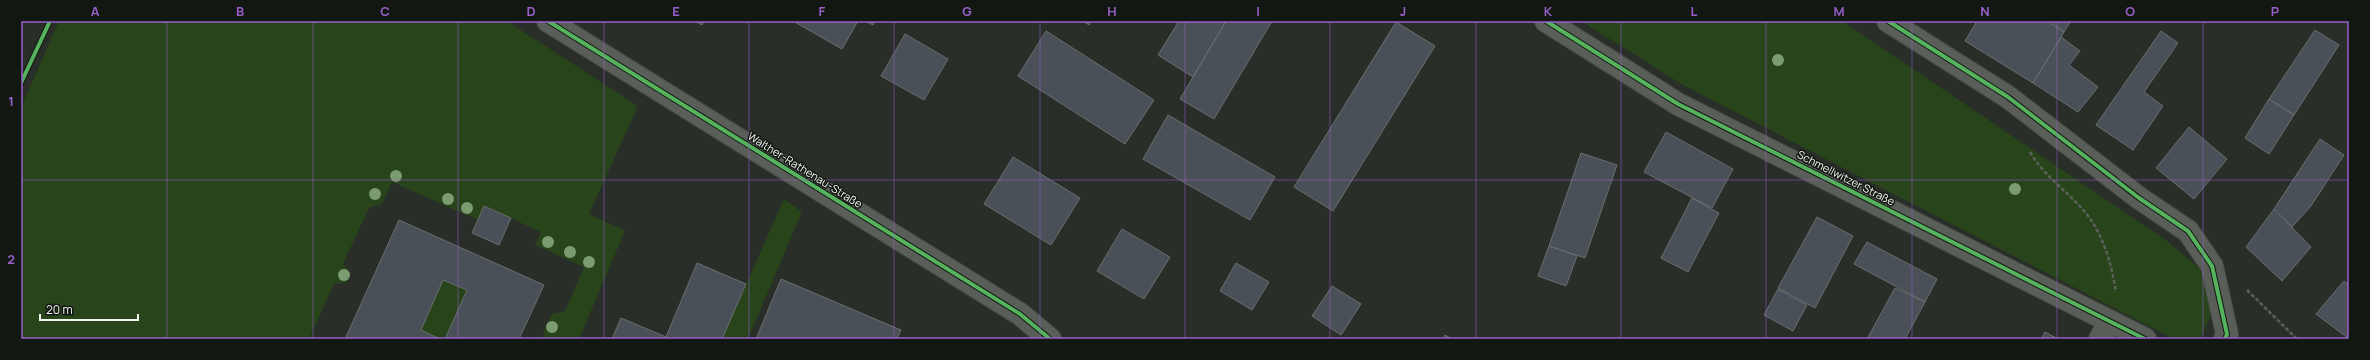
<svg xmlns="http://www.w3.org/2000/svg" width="2370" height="360" font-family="Manrope,sans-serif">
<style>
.green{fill:#27441b}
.building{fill:#495057;stroke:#6a6e6e}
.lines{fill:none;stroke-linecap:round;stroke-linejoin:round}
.minor-casing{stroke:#464945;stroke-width:24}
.path{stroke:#5c605b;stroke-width:2.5;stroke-dasharray:4 2;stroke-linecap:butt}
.minor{stroke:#595e58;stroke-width:22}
.cycleway-casing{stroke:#131712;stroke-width:6}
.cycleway{stroke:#56b35d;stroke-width:4}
.tree{fill:#7b9c70}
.grid{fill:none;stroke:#985fcb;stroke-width:1;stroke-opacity:0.55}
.labels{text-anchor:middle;stroke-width:3;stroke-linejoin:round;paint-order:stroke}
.street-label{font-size:11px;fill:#f1f7ef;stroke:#131712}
.neatline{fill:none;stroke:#985fcb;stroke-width:1.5}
.grid-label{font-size:13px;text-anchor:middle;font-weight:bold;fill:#985fcb}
</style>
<rect width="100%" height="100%" fill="#292e28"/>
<path class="green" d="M59,21h448l131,85 -49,108 36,17 -46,108h-38l11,-25 13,-3 19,-44 -49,-22 6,-13 -57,-26 -6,14 -86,-38 -10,22 -13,4 -26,56 8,9 -4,9 -13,2 -25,55h-288v-232z
M1581,21h261l324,219 33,28 14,42 -13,29h-26l-491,-254z
M784,199l18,13 -54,127h-26z
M443,280l24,10 -22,49h-5l-19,-9z"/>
<path class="building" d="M695,21h9l-2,4z
M793,21h65l-16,28z
M865,21h10l-2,4z
M1083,21h8l-2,4z
M1179,21h47l-33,56 -35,-22z
M1226,21h46l-58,98 -34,-20z
M1977,21h69l18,11 -31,51 -68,-42z
M2049,21h22l-7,11z
M1396,22l39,24 -102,165 -39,-24z
M2315,30l24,15 -45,70 -25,-16z
M1046,31l108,69 -29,44 -107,-68z
M2161,31l17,12 -34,49 19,14 -30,44 -37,-25z
M905,34l43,25 -24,41 -43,-24z
M2061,37l19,14 -11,14 29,22 -20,25 -45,-29z
M2269,99l25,16 -25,39 -24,-16z
M1168,115l107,62 -25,43 -107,-61z
M2189,127l38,32 -33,40 -38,-31z
M1666,132l67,37 -21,39 -68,-36z
M2320,139l24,16 -33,51 -19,21 -18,-18z
M1581,153l36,12 -32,93 -36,-12z
M1013,157l67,41 -29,47 -67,-41z
M1692,198l27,15 -31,59 -27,-14z
M484,206l27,12 -12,27 -27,-12z
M2274,209l37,38 -29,34 -36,-34z
M1817,217l36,19 -38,72 -37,-20z
M399,220l145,65 -25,54h-74l22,-49 -24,-10 -22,50 19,9h-90l-4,-2z
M1122,229l48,28 -26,42 -47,-28z
M1867,242l70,37 -12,23 -71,-38z
M1549,246l28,10 -11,30 -28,-10z
M697,263l49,21 -24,55h-110l9,-21 45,19z
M1236,263l33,19 -17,28 -32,-19z
M781,279l120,51 -4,9h-141z
M2344,281l5,4v54l-33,-25z
M1332,286l29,18 -20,31 -29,-19z
M1895,288l30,14 -20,37h-38z
M1778,289l29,16 -14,26 -29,-16z
M2045,332l13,7h-17z
M1445,335l7,4h-9z"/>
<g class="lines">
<g class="minor-casing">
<path id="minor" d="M548,21l472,293 30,25
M1546,21l132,83 467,235
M1888,21l120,76 131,101 49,33 24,35 15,68 -2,5
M2100,339l10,-18"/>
</g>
<path class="path" d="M2030,152c16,28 46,44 63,71 13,21 19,45 23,69
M2247,290l50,49"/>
<use href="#minor" class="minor"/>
<g class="cycleway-casing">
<path id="cycleway" d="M548,21l472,293 30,25
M1546,21l132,83 467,235
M1888,21l120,76 131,101 49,33 24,35 15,68 -2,5
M21,83l29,-62"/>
</g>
<use href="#cycleway" class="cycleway"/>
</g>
<g class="tree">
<circle cx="1778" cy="60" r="6"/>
<circle cx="396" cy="176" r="6"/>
<circle cx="2015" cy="189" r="6"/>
<circle cx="375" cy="194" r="6"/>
<circle cx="448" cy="199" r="6"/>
<circle cx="467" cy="208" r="6"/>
<circle cx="548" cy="242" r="6"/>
<circle cx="570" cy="252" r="6"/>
<circle cx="589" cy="262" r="6"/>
<circle cx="344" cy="275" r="6"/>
<circle cx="552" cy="327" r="6"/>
</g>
<path class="grid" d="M167,21v318M313,21v318M458,21v318M604,21v318M749,21v318M894,21v318M1040,21v318M1185,21v318M1330,21v318M1476,21v318M1621,21v318M1766,21v318M1912,21v318M2057,21v318M2203,21v318M21,180h2328"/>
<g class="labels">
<g class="street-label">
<text transform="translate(805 170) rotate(32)" y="4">Walther-Rathenau-Straße</text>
<text transform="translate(1846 178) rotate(27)" y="4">Schmellwitzer Straße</text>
</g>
</g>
<rect width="2370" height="360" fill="none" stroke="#131712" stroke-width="44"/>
<path d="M40 314v6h98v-6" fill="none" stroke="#f1f7ef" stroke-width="2"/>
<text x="46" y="314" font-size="12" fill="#f1f7ef" stroke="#131712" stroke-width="3" paint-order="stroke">20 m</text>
<rect x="22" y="22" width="2326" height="316" class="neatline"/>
<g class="grid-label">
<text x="95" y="16">A</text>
<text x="240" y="16">B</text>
<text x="385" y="16">C</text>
<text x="531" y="16">D</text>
<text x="676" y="16">E</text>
<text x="822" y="16">F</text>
<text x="967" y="16">G</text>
<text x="1112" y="16">H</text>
<text x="1258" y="16">I</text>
<text x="1403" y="16">J</text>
<text x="1548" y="16">K</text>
<text x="1694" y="16">L</text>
<text x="1839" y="16">M</text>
<text x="1985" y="16">N</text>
<text x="2130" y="16">O</text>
<text x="2275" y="16">P</text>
<text x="11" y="106">1</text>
<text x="11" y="264">2</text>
</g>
</svg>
